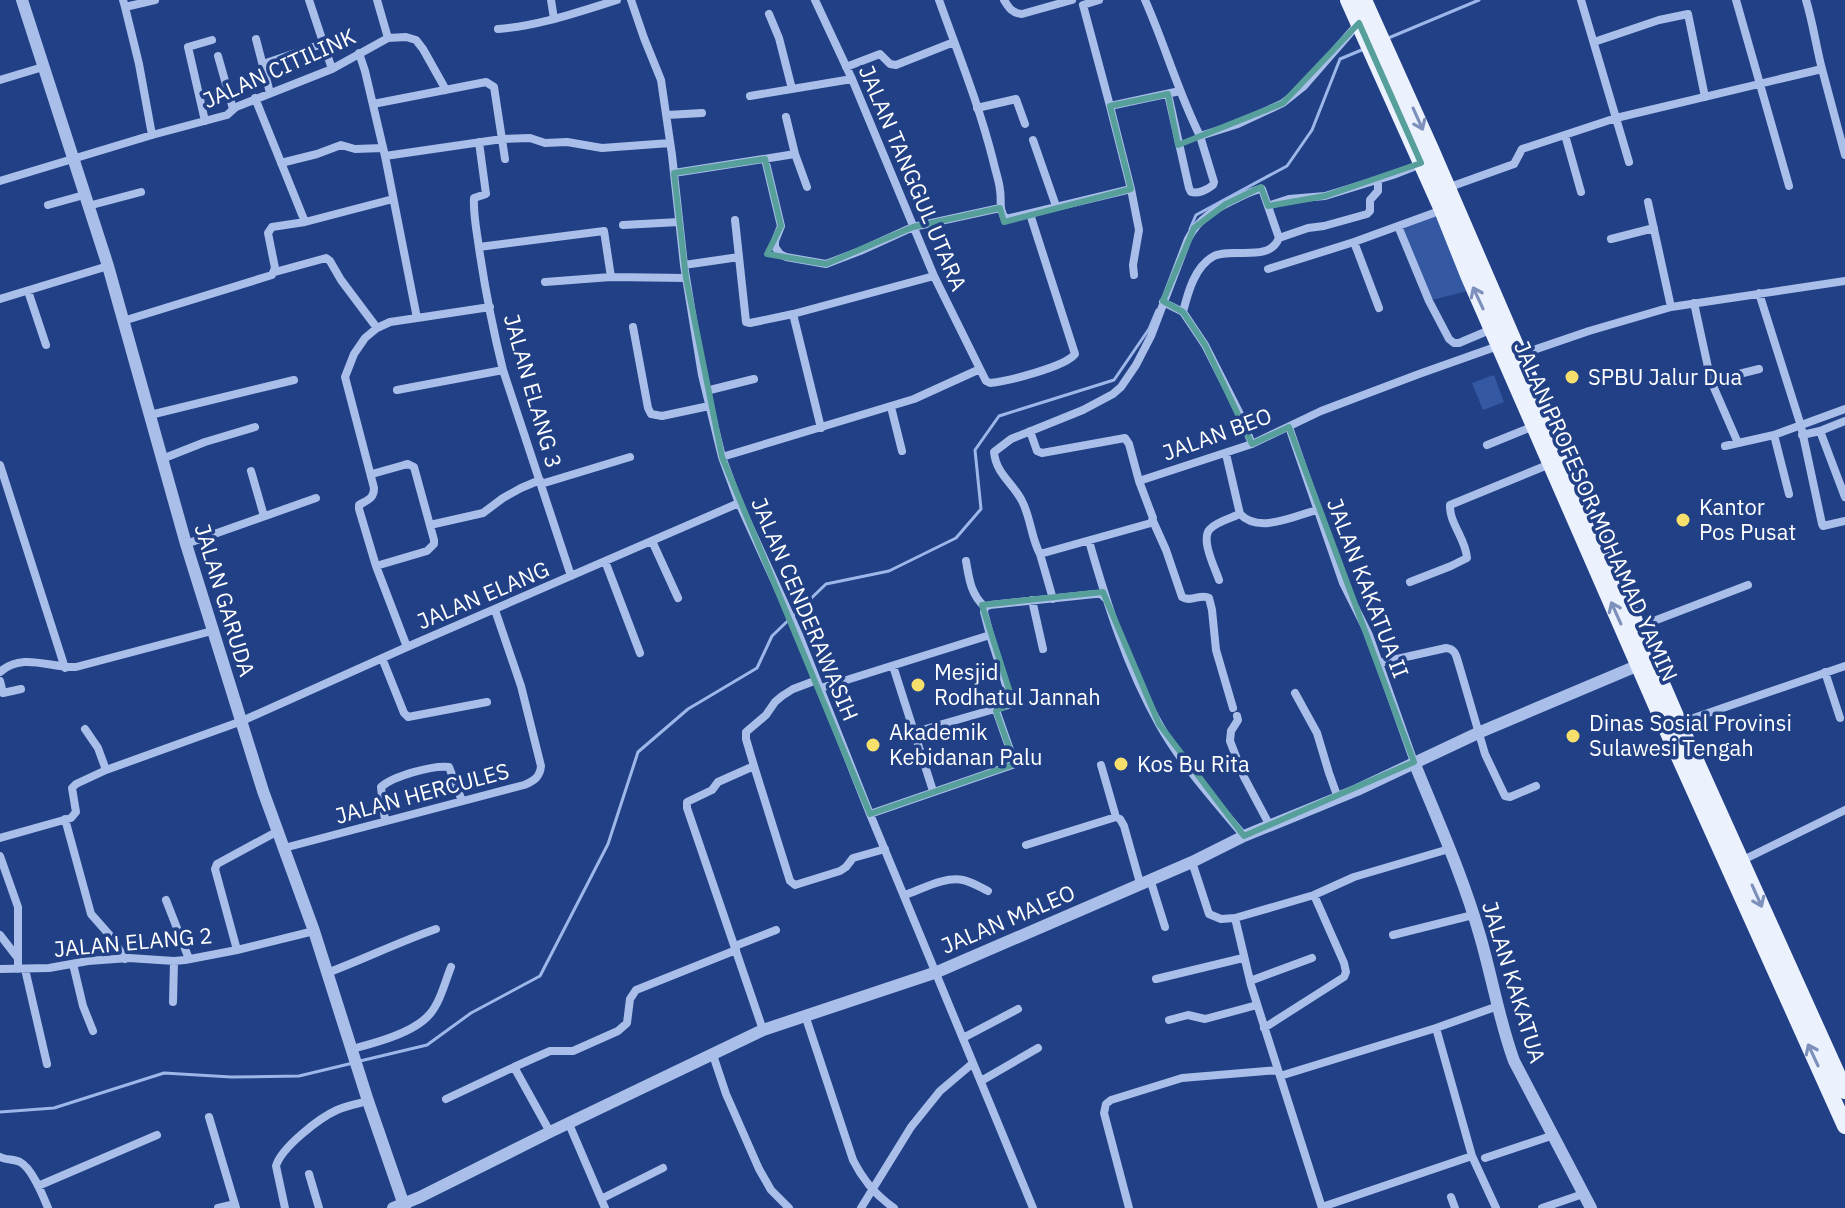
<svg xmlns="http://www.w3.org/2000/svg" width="1845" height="1208" font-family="'IBM Plex Sans',sans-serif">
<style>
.green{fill:#3458a2}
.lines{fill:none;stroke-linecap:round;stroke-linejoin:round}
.stream{stroke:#9db7ea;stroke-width:3}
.minor{stroke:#a9bee9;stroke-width:8}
.tertiary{stroke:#a9bee9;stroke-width:12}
.primary{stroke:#ecf1fe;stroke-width:16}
.oneway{stroke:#7c90bb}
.marked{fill:none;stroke:#579f9a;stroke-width:6;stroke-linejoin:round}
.poi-dot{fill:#f6df6a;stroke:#214085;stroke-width:3}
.labels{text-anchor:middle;stroke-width:7;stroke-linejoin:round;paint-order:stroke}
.street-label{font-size:22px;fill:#fff;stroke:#214085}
.poi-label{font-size:22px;fill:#fff;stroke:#214085;text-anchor:start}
</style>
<rect width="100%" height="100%" fill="#214085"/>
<path class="green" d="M1456,211l27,76 -51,13 -30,-75z
M1494,375l10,27 -21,8 -11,-27z"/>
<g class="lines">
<path class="stream" d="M1386,39l93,-39
M1190,229l6,-14 91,-49 25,-36 28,-71 24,-10
M360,1061l67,-16 44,-32 69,-37 68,-132 30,-92 50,-43 69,-41 15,-32 54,-52 63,-13 67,-33 25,-29 -6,-59 24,-34 115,-36 35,-51 8,-19
M0,1112l54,-4 110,-35 67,4 68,-1 54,-13"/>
<path class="minor" d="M123,0l2,7 30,-7
M309,0l23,69
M377,0l11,38
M551,0l3,19
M631,0l13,38 17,42 11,75 12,110 18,110 20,82 17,46 60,132 71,179 163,394
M815,0l37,79 82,197 46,93 6,12 4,2c18,-2 75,-16 85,-29l-45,-140
M939,0c19,53 40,105 54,160 2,10 6,20 7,30 2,11 -2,20 6,29l125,-30 -21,-83 70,-15
M1004,0c5,8 8,13 18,14l50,-14
M1145,0c20,45 33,92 55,136l38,-12 45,-21 20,-16 55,-63
M1581,0l48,162
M1736,0l53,186
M1806,0c7,23 10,46 16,69
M1083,5l27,101
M1083,5l16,-5
M125,7l14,57 13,71
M769,14l10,24 13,51
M498,29c41,-3 80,-17 119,-29
M256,39l14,54
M1594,42l65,-22 29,-6 17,83
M359,53l6,18 20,85 32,162 73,-11
M218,56l15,53
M263,64l59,-20
M846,67l34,-13 10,10 6,1 58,-23
M0,80l43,-13
M1168,94l21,94 2,4c7,2 16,-2 22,-7l1,-3 -14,-46
M750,96l102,-17
M255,98l50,124
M373,104l113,-22 8,5 11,72
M977,108l39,-9 9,25
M667,115l35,-2
M786,117l9,37
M205,121l-17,-74 24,-7
M1565,135l16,57
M1033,140l23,66
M479,142l7,52 -12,4c-1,17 3,34 5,50 6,41 14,82 24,122l68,206
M385,156l117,-17 28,-1 15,5 22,-1 35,6 68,-5
M765,159l16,67 -6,15v6l5,7 6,3 40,7 34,-13 53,-24 87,-19
M281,163l36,-9 24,-9 14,4 28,-1
M674,173l121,-19 12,33
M0,181l152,-46 75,-20 9,-8 96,-38 56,-31 18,-1 10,3 7,9 23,41
M1447,188l67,-24 8,-15 94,-31 206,-49 23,86
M1131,189l8,41 -6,35 1,10
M1648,202l23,105
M48,205l36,-10
M88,206l53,-14
M1268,206l21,-7 36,-3 68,-21 28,-11
M735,220l4,37
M623,225l56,-3
M1398,226l31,75 20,38 5,4h5l33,-14
M1611,239l43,-11
M1354,242l25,66
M479,247l125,-16 7,46 -66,5
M684,265l55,-8 7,65 4,1 43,-9
M1268,269l86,-27 88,-32
M275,272l51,-14 4,3 11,19 36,48
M611,277l75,1
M28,291l18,54
M1759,293l42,133 21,98 1,2 22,-5
M0,299l108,-33
M1163,302l20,10 22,33 34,67 13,32
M1694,303l17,78 27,62
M1183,312c5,-20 12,-46 31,-56 18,-9 55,7 65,-18l29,-10 16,-2 43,-12 3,-3v-11l8,-9v-11
M123,321l149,-46 3,-7 -7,-35 4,-6 33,-5 88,-23
M633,327l15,81 3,6 11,2 47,-10
M1519,355l70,-24 82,-24 174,-26
M1711,381l48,-12
M397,390l106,-20
M706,391l48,-12
M891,407l11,44
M150,415l144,-35
M1289,427l54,156 26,52 45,127
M821,428l-28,-114 141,-38
M1030,431l7,20 5,2 83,-15 4,6 10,37
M1820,431l25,66
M1802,435l18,-4 25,-10
M1487,445l47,-19
M1725,446l49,-11
M1226,454l14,60c19,20 54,2 77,-4
M722,457l192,-58 66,-30
M162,459l43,-17 50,-15
M0,465l65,203
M251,471l13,45
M372,474l32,-9 4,-1 6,3 20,73v4l-7,7 -51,15
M541,484l89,-27
M1789,494l-15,-59 71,-26
M1153,521l13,29 16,47c9,6 19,-4 27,1l3,12 4,40 17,58
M430,525l53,-12 20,-15 18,-10 19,-8
M652,541l26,57
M1089,541c18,63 38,126 70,183 23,41 55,76 85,112
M186,544l130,-46
M1040,554c-9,-16 -9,-36 -18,-53 -9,-18 -26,-27 -28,-49l17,-13 72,-29 30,-16 8,-7 15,-22 15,-29 37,-97c11,-21 28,-31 50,-41 8,-4 15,-8 24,-9l17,49
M605,561l35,92
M966,561c3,18 5,34 19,46
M1219,580c-4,-12 -19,-41 -9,-51 6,-7 21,-11 30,-15
M1410,582l41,-16 16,-8c-1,-19 -18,-35 -17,-53l100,-41
M1053,599l-13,-45 111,-31 2,-5 -14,-37 113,-37 69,-33 98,-37 79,-28
M1032,600l11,49
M1638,627l110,-42
M407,647l-31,-81 -17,-57v-4c8,-5 15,-6 15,-17l-29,-111 9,-23 11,-16 12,-10 13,-6 27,-4
M382,658l22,55 4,4 79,-15
M1379,663l67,-15c10,1 10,8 13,17l26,89 20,42 5,1 26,-11
M893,666l40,125
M0,672c22,-20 50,-4 76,-5l136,-36
M1825,672l15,46
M0,681l3,12 18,-4
M821,688l169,-53 -6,-23 1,-5 5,-2 105,-11h6l4,4
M1295,693l22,40 12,40 9,25
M996,710l19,54
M1237,716l1,4 -7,11 -1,10 14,36 26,49
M1679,723l166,-57
M85,729l13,19 8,22
M915,732l97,-28 -22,-69
M1101,765l15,52 4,2 4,7 16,57
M754,766l-8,-27v-7l20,-17 9,-13 7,-6 11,-7 24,-9
M870,814l157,-54
M65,819l26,95 22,25 12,20
M385,821l-4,-34c12,-11 52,-22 68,-20l13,34
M0,838l71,-20 5,-6 -4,-24 4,-4 30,-14 136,-49 165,-74 332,-144
M1026,845l90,-28
M284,848l240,-63c10,-4 16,-8 17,-19l-20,-80 -26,-76
M0,856l18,51v62
M1741,861l104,-51
M1192,862l17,52 12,5 14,-1 79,-23 40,-18 95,-28
M1150,879l15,48
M905,895c17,-6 40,-19 58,-15 9,2 17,7 25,11
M166,900l23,59
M1235,918l16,67 71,223
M0,935l17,22
M1393,935l80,-20
M735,946l41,-16
M237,950l-22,-81 2,-5 61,-33
M73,964l10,42 10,25
M0,969l49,-1 39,-7 41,-3 45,3 11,-1 52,-10 77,-19
M25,969l22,95
M327,973c37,-14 72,-31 109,-44
M1156,979l87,-21
M1250,981l62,-23
M173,1002l1,-41
M805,1015l48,145c10,20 22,35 41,48
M1169,1020l19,-5 17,4 52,-14
M1264,1028l80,-51 2,-5 -2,-9 -30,-68
M1436,1028l62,-22
M763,1030l-76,-222v-6l25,-12 6,-8 36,-16 36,115 5,4 45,-14 6,-4 7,-9 32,-9
M963,1038l55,-29
M352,1049c23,-6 61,-16 77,-34 11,-12 16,-33 22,-48
M713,1055l13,39 33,75 12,21 18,18
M1280,1076l156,-48 36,128 24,52
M981,1081l57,-33
M446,1099l68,-32
M209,1117l27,91
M569,1124l36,84
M550,1132l-36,-65 36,-16h23l45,-20 9,-8 3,-24 6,-9 100,-40
M0,1157c6,3 14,2 20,5 12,6 23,34 28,46
M1485,1158l69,-23
M309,1174l10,34
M38,1186l119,-51
M1451,1197l4,11
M601,1199l62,-31
M1322,1207l150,-51
M218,1208l17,-4
M285,1208l-9,-42c5,-18 43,-48 61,-56 9,-4 20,-6 31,-9
M861,1208l50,-81 29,-36 33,-28
M1129,1208l-25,-95 2,-9 5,-4 71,-22 96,-8
M1542,1208l41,-14"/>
<path class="tertiary" d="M22,0l86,266 78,278 77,247 51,140 54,170 37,107
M1414,762c23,57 49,114 66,174 12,41 19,84 34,125l77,147
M393,1208l27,-11 130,-65 213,-102 174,-58 255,-110 52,-26 113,-46 121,-57 161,-68"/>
<path class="primary" d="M1348,0l94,210 26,65 193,442 184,409
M1364,0l67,149 248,574 166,368"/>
</g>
<defs><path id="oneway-shaft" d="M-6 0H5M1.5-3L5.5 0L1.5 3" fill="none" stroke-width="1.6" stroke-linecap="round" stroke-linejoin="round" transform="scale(2)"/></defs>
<g class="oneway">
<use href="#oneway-shaft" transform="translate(1418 119) rotate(66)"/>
<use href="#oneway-shaft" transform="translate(1478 298) rotate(-115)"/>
<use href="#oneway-shaft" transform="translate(1616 613) rotate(-114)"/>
<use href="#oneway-shaft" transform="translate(1757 896) rotate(66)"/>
<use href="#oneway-shaft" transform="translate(1813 1055) rotate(-115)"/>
</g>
<path class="marked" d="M1359,23l62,140 -96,33 -57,10 -7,-19 -35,17 -32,24 -31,73 20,11 22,33 47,99 37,-17 125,335 -170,74 -85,-112 -56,-132 -121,13 31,97 -17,9 19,53 -145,50 -148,-357 -36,-179 -12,-105 91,-14 16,67 -14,28 59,10 87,-37 87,-19 4,14 127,-33 -21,-83 58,-12 10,51 105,-42z"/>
<g class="poi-dot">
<circle cx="1572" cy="377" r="8"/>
<circle cx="1683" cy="520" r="8"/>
<circle cx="918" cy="685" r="8"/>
<circle cx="1573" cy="736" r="8"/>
<circle cx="873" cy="745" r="8"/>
<circle cx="1121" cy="764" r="8"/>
</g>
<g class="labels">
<g class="street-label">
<text transform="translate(279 68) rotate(-24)" y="8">JALAN CITILINK</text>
<text transform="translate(913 178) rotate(67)" y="8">JALAN TANGGUL UTARA</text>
<text transform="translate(533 391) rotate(74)" y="8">JALAN ELANG 3</text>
<text transform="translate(1217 434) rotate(-20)" y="8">JALAN BEO</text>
<text transform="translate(1596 511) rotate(66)" y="8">JALAN PROFESOR MOHAMAD YAMIN</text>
<text transform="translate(1368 588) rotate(69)" y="8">JALAN KAKATUA II</text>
<text transform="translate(483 595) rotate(-23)" y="8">JALAN ELANG</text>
<text transform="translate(225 600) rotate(73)" y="8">JALAN GARUDA</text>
<text transform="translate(805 609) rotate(67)" y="8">JALAN CENDERAWASIH</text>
<text transform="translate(422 793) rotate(-15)" y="8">JALAN HERCULES</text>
<text transform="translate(1008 919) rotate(-23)" y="8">JALAN MALEO</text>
<text transform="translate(133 942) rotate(-5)" y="8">JALAN ELANG 2</text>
<text transform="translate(1514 982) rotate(73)" y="8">JALAN KAKATUA</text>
</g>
<g class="poi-label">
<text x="1588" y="385">SPBU Jalur Dua</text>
<text x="1699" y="515">Kantor<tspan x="1699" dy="25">Pos Pusat</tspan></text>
<text x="934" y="680">Mesjid<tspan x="934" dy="25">Rodhatul Jannah</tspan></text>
<text x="1589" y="731">Dinas Sosial Provinsi<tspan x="1589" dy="25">Sulawesi Tengah</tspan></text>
<text x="889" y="740">Akademik<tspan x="889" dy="25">Kebidanan Palu</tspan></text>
<text x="1137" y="772">Kos Bu Rita</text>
</g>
</g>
</svg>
